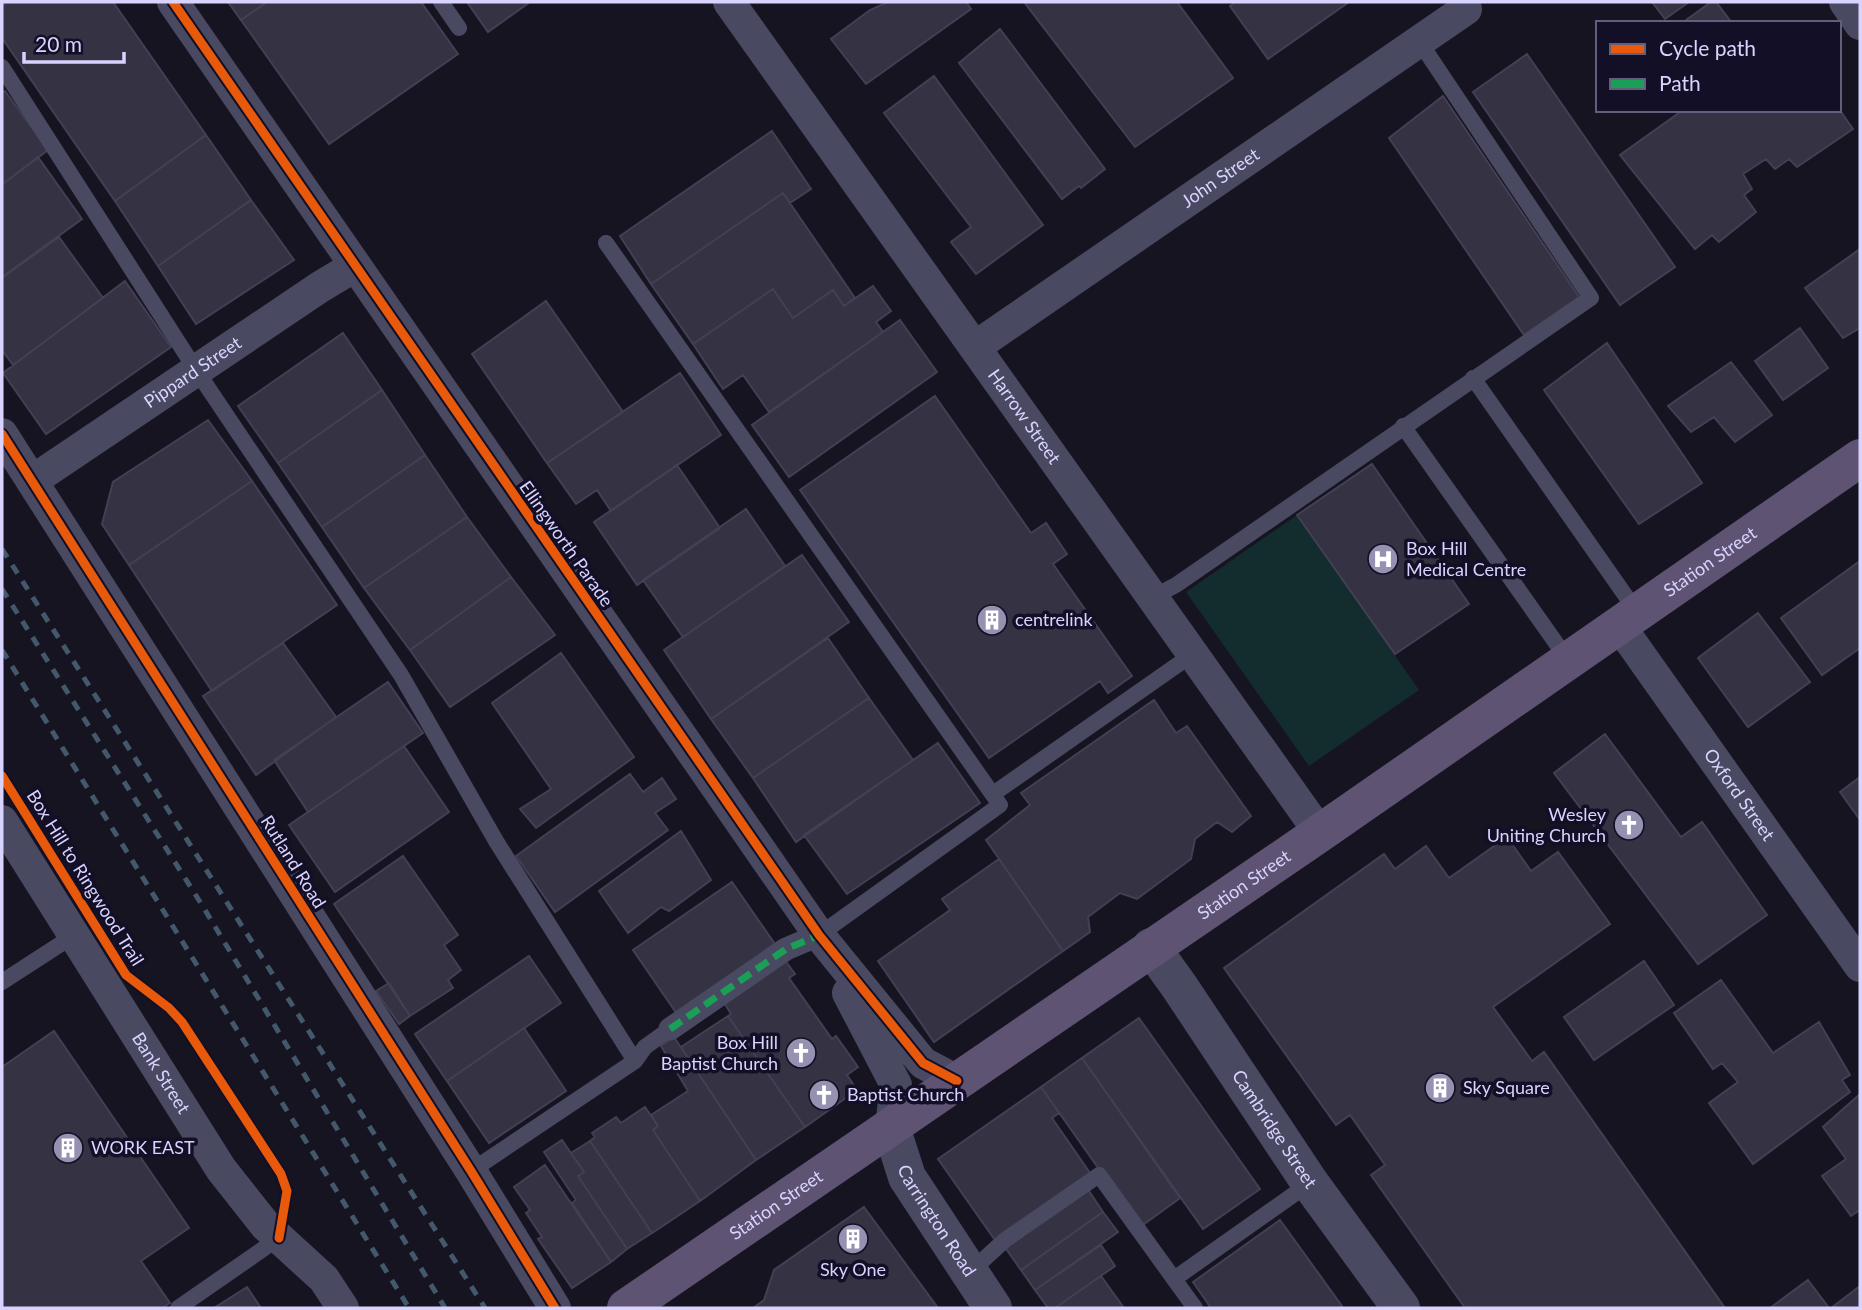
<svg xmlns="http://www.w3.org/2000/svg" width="1862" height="1310" font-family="Lato,sans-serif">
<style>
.green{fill:#132c2d}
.building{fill:#343243;stroke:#433f54;stroke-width:2}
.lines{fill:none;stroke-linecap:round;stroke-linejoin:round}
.service{stroke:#4a4962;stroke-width:16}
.pedestrian{stroke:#4a4962;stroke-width:23}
.minor{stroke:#4a4962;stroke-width:32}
.tertiary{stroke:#4a4962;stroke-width:38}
.primary{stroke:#5e5373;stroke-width:38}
.rail{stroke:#43596b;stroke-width:5;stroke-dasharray:10 9;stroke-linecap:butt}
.quiet{stroke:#1a9f57;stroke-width:7;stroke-dasharray:14 7;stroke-linecap:butt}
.cycleway-casing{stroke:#130f26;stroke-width:13}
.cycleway{stroke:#e8590c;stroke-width:9}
.labels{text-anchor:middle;stroke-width:7;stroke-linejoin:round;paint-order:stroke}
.street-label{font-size:18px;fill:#d9d4ff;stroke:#130f26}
.poi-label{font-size:18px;fill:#d9d4ff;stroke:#130f26;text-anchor:start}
</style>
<rect width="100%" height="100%" fill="#161421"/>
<path class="green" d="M1297,515l122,175 -110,76 -123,-174z"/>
<path class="building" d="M7,2h106l93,133 -91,66 -113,-163v-32z
M228,2h39l-26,18z
M267,2h154l37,52 -129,90 -88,-124z
M467,2h63l-42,30z
M888,2h78l5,7 -105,75 -35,-45 39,-29z
M1024,2h153l56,76 -98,69z
M1236,2h113l-81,57 -38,-53z
M1652,2h37l-24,17z
M1711,2h5l16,21h-50z
M1000,29l105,140 -24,19 -2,-2 -17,13 -103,-136z
M1527,54l148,213 -55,38 -147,-213z
M934,76l109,149 -67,49 -25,-32 20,-15 -87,-114z
M5,91l43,59 -44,33 -2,-3v-87z
M1443,96l136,201 -55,38 -135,-197z
M1839,109l14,20 -56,38 -8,-8 -14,10 -9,-10 -23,15 9,15 -8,6 12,17 -37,30 -7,-7 -17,14 -75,-94 63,-45z
M772,131l39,58 -21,14 -7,-10 -132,91 -31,-48z
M206,135l45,65 -93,66 -43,-65z
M38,157l44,62 -80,58v-97l2,3z
M783,193l72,105 -11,8 -11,-16 -40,28 -20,-29 -80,55 -42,-60z
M251,200l43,60 -98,64 -38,-58z
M59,237l44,61 -90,67 -11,-15v-72z
M1860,249v79l-17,10 -38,-50z
M125,281l46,66 -125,87 -43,-61z
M873,286l18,25 -15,11 7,10 -114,80 -26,-37 -20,14 -30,-45 80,-55 20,29 40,-28 11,16z
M546,301l77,111 -76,51 -75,-109z
M900,320l37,52 -148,105 -37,-52z
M1800,328l28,40 -45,32 -28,-39z
M343,333l39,57 -104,73 -40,-57z
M1607,343l95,140 -63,41 -95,-134z
M1731,362l41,53 -37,27 -21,-25 -23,15 -23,-26z
M680,373l41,62 -110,76 -14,-21 -21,14 -29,-41z
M382,390l43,65 -103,72 -44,-64z
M935,396l96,137 15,-10 21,31 -14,10 79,112 -24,17 -8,-12 -111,77 -189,-268z
M208,420l44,61 -123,84 -27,-41 11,-42z
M425,455l42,62 -103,71 -42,-61z
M1372,464l97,140 -74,50 -98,-139z
M677,465l43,63 -83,57 -43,-63z
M252,481l85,124 -125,86 -83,-126z
M746,509l39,57 -102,71 -40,-57z
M467,517l44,60 -101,73 -46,-62z
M802,555l47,67 -138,97 -47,-69z
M1860,561v87l-38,27 -41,-57z
M511,577l44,58 -105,72 -40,-57z
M1758,613l52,69 -62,45 -50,-69z
M828,638l41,60 -116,80 -42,-59z
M283,643l53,74 -80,58 -53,-79z
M561,653l73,104 -98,71 -16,-19 31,-20 -59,-86z
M388,682l35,51 -115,79 -34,-52z
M869,698l44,62 -117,82 -43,-64z
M1154,700l22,33 11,-7 64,90 -19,16 -15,-10 -22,17 -4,20 -54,40 -17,-6 -32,24 2,15 -27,19 -77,-111 44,-35 -9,-12z
M1605,734l76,103 21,-15 65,93 -69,49 -144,-191z
M938,743l42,60 -133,91 -43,-59z
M404,746l45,66 -114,80 -46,-67z
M630,774l13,18 19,-14 14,21 -21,14 13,17 -113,82 -39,-56z
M1860,777v43l-20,-28z
M681,831l30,49 -42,31 -8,-4 -33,26 -29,-42z
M1507,837l24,34 27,-19 52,72 -117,83 39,54 12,-9 181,256h-260l-94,-133 14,-10 -35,-50 -14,10 -112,-157 160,-114 11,15 31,-23 23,32z
M403,856l55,79 -14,10 17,25 -13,10 5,8 -43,28 -76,-112z
M999,859l64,92 -129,91 -56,-81 72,-51 -8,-11z
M732,882l45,65 -98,70 -46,-67z
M529,956l32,47 -114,78 -32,-47z
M784,959l11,15 -6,4 43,61 4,-3 22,31 -11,8 10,15 -52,37 -77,-111 3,-2 -8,-13z
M1644,961l30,44 -80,55 -30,-43z
M1721,980l52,73 46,-31 31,53 -8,5 8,12 -97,72 -44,-61 29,-21 -16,-19 -9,6 -39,-56z
M389,983l21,33 -11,8 -23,-33z
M728,1016l77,111 -49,33 -75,-113z
M1139,1018l121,171 -57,40 -121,-171z
M524,1028l42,63 -77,52 -42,-62z
M54,1031l135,197 -48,33 29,42 -8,5h-160v-241z
M674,1037l82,123 -56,41 -47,-71 5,-4 -7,-11 37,-24 -27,-45z
M1082,1058l98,140 -40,29 -99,-140z
M1041,1087l18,26 -7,5 38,55 -95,67 -57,-81z
M1860,1094v116l-9,6 -29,-40 24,-17 -23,-32z
M645,1107l13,19 -5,4 47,71 -48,32 -62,-92 5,-4 -3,-4 24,-16 5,6z
M562,1140l22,32 -6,4 49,73 -16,13 -39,-59 4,-3 -32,-48z
M590,1141l62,92 -25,16 -49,-73 6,-4 -13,-19z
M545,1165l66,97 -39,26 -34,-49 4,-2 -16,-24 4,-3 -16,-23z
M1087,1188l16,24 -82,58 -17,-24z
M864,1207l74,101h-185l11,-8 10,-30z
M1103,1212l15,20 -83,58 -14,-20z
M1280,1220l62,86 -3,2h-128l-18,-26z
M1101,1245l14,21 -60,42h-7l-13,-18z
M1101,1276l23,32h-69z
M1808,1280l21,28h-59z
M1860,1286v22h-29z
M247,1287l14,21h-47z"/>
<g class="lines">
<path class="service" d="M441,2l18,26
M2,67l194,303 205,305 95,166 139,220
M606,243l394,562 -181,130
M1473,378l164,234
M1403,426l165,234
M1153,597l23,-12 415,-287 -172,-257
M993,794l200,-140
M2,982l71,-46
M471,1171l164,-110 10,-14 25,-18
M970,1272l35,-32 94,-65 75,104 136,-96
M1174,1279l21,29
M178,1308l101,-70"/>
<path class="pedestrian" d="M670,1029l116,-80 33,-14"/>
<g class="minor">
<path d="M173,2l646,933 104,128 34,18"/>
<path id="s1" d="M729,2l591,831"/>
<path d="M1845,2l15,22"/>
<path id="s2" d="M975,347l491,-338"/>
<path d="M2,434l469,737 84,137"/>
<path id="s3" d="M32,481l288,-194 35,-21"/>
<path id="s4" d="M1619,625l241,341"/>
<path id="s5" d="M2,821l219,348 45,57 58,53 19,29"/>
<path d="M848,993l48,92 -5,42"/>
</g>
<g class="tertiary">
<path id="s6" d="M1151,947l28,39 131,197 91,125"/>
<path id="s7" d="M891,1127l16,50 86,131"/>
</g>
<path class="primary" id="s8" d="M626,1308l694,-475 540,-375"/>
<path class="rail" d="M2,549l483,759
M2,589l200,316 243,403
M2,650l407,658"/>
<path class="quiet" d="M670,1029l116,-80 33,-14"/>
<g class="cycleway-casing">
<path id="cycleway" d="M173,2l646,933 104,128 34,18
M2,434l469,737 84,137
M2,776l124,199 43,33 13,14 99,152 6,17 -8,47"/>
</g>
<use href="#cycleway" class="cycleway"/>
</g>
<defs>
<g id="hospital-disc" transform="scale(1.575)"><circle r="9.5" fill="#9591b1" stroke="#130f26"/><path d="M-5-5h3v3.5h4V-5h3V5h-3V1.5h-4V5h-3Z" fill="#fff"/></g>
<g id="building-disc" transform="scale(1.575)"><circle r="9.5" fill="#9591b1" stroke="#130f26"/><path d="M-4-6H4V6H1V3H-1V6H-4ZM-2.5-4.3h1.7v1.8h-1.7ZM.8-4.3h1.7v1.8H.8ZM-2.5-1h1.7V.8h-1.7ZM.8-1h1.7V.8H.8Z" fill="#fff"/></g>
<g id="church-disc" transform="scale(1.575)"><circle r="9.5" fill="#9591b1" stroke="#130f26"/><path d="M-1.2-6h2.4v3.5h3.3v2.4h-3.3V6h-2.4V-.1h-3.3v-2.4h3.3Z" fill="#fff"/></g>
</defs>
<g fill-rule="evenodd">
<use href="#hospital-disc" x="1383" y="559"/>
<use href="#building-disc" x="992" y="620"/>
<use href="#church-disc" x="1629" y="825"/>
<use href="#church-disc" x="801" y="1053"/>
<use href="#building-disc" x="1440" y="1088"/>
<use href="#church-disc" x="824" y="1095"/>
<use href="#building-disc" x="68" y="1148"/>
<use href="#building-disc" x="853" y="1239"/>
</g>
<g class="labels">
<g class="street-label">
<text dy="6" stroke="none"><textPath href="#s2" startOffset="298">John Street</textPath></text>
<text dy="6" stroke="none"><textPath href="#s3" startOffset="194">Pippard Street</textPath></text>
<text dy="6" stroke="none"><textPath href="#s1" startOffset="509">Harrow Street</textPath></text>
<text transform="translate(566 544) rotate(55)" y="6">Ellingworth Parade</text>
<text dy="6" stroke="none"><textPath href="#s8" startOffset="1316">Station Street</textPath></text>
<text dy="6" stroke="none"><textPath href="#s4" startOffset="208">Oxford Street</textPath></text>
<text transform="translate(293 862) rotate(58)" y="6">Rutland Road</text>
<text transform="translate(85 878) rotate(58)" y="6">Box Hill to Ringwood Trail</text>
<text dy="6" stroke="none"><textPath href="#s8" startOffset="749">Station Street</textPath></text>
<text dy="6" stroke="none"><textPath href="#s5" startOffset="298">Bank Street</textPath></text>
<text dy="6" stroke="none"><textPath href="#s6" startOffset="220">Cambridge Street</textPath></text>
<text dy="6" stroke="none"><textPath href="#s8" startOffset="182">Station Street</textPath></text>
<text dy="6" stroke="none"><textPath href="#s7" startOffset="105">Carrington Road</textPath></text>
</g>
<g class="poi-label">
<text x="1406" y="555">Box Hill<tspan x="1406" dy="21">Medical Centre</tspan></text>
<text x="1015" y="626">centrelink</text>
<text x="1606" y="821" text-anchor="end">Wesley<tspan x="1606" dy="21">Uniting Church</tspan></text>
<text x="778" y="1049" text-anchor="end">Box Hill<tspan x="778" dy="21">Baptist Church</tspan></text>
<text x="1463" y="1094">Sky Square</text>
<text x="847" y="1101">Baptist Church</text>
<text x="91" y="1154">WORK EAST</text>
<text x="853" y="1276" text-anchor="middle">Sky One</text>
</g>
</g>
<rect width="1862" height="1310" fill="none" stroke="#d9d4ff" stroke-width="7"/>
<rect x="1596" y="21" width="245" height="91" fill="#130f26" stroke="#625e7d" stroke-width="2"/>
<rect x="1610" y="44" width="35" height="10" fill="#e8590c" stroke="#625e7d" stroke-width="2"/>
<text x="1659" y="56" font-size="21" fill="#d9d4ff">Cycle path</text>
<rect x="1610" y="79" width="35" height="10" fill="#1a9f57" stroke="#625e7d" stroke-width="2"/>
<text x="1659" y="91" font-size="21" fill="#d9d4ff">Path</text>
<path d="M24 52v10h100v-10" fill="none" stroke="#d9d4ff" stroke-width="3.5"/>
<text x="35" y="52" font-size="21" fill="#d9d4ff" stroke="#130f26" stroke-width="5" paint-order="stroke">20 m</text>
</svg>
